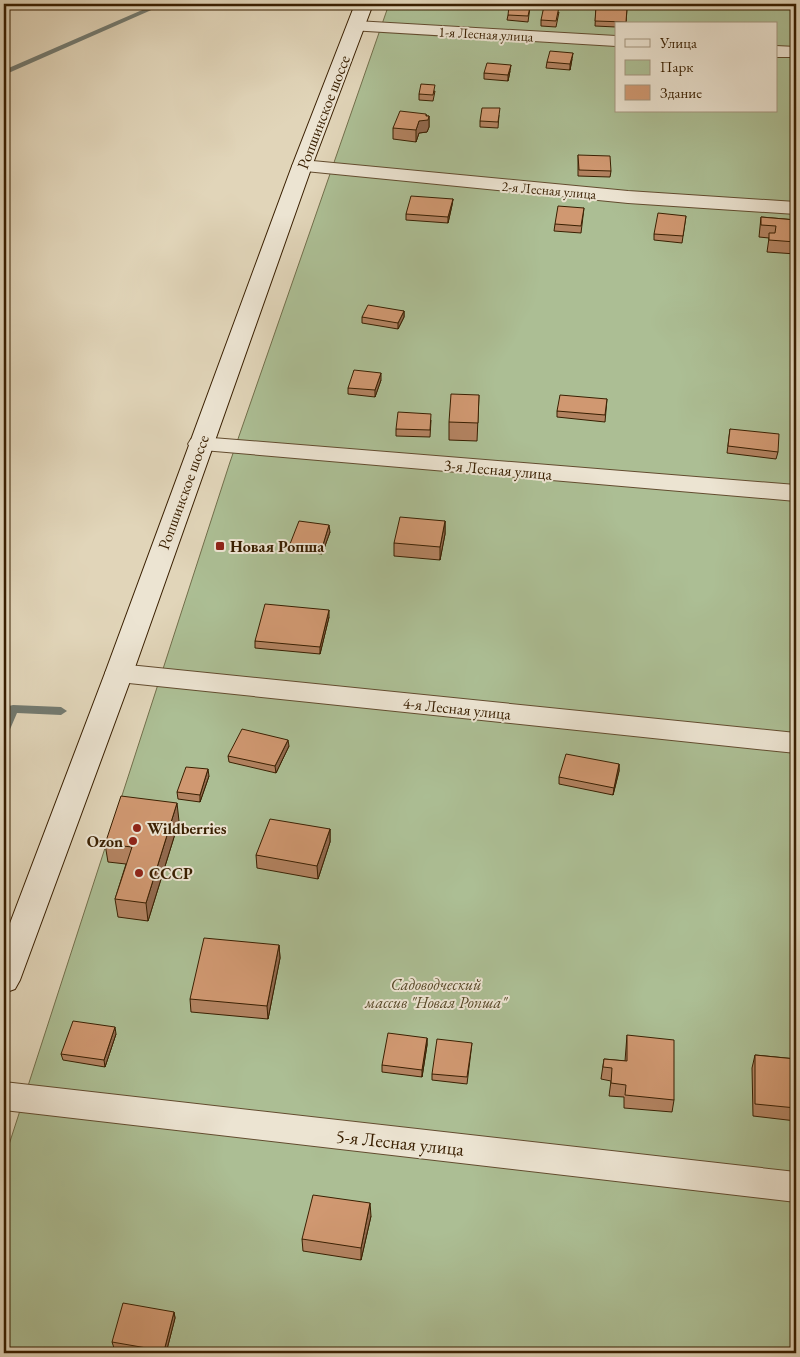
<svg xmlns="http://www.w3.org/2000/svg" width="800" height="1357" font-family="'EB Garamond',serif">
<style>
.green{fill:#acbe94;stroke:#726e4a;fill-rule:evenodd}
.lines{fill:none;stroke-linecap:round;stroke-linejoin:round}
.stream{fill:#737a70;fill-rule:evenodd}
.street-casing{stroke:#634c2f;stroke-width:2}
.secondary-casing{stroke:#391f01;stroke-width:2}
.street{fill:#ece4d2;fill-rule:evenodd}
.secondary{fill:#ece4d2;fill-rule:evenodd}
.wall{fill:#b38361;stroke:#391f01}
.shaded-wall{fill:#926a4f;stroke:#391f01}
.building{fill:#d09871;stroke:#391f01}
.poi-dot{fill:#8f2418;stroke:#ece4d2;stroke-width:2}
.labels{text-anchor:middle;stroke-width:4;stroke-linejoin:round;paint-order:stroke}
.far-street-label{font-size:14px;fill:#391f01;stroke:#ece4d2}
.street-label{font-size:16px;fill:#391f01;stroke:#ece4d2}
.poi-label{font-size:16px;font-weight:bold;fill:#391f01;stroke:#ece4d2;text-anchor:start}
.park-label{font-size:16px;font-style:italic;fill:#564726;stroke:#ece4d2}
.near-street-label{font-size:19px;fill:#391f01;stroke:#ece4d2}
</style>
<rect width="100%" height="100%" fill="#e1d5b9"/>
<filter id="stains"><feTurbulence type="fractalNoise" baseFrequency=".004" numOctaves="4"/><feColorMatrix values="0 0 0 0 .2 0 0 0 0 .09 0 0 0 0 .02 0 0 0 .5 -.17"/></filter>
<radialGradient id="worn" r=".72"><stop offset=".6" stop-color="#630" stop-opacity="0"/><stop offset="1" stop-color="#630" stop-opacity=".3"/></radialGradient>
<path class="green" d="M389,4h407v1349h-792v-193l226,-698zM616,24h160v87h-160z"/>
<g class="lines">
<path class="stream" d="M156,4h9l-161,71v-5z
M13,705l48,2 6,4 -6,4 -44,-2 -9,21 -4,1v-17l5,-12z"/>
<g class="street-casing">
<path id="street" d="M356,21l260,15v10l-266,-16 -3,-4 3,-4z
M776,46l20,1v10h-20z
M302,160l326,31 168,11v12l-168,-11 -333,-33 -3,-4 3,-4z
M200,437l596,48v16l-605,-52 -3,-5 3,-5z
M119,664l677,69v20l-677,-71 -10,-2 -4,-7 4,-7z
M4,1082l792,90v30l-792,-92z"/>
</g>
<g class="secondary-casing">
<path id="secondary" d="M355,4h18l-61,162 -179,507 -113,307 -5,9 -11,4v-54l101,-266 187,-507z"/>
</g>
<use href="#street" class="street"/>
<use href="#secondary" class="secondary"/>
</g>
<path class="wall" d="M530,7l-2,15 -21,-2 1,-5z
M596,7l31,1 -1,16h-10v3l-21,-1z
M559,12l-3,15 -15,-1v-6z
M572,59l-2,11 -24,-2 1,-6z
M510,71l-2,10 -24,-2v-6z
M435,91l-2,10 -14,-1v-6z
M499,115l-1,13 -18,-1v-6z
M426,116h3v11l-2,5 -8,1 -3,9 -23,-3v-11z
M578,155l33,16 -1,6 -32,-1z
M453,199l-1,6 -4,18 -42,-3v-6z
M584,208l-3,25 -27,-2 1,-7z
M686,216l-4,27 -28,-3v-6z
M761,217l35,3v34l-29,-2 2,-14 -10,-1z
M404,311v6l-6,12 -36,-6v-6z
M381,380l-6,17 -27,-3v-6z
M479,395l-2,46 -28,-1v-18z
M607,399l-2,23 -48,-5v-6z
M431,420l-1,17 -34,-1v-7z
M730,429l48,23 -2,7 -49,-6z
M445,521v13l-5,26 -46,-4v-13z
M330,532l-8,22 -31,-4 -1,-6z
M329,617l-9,37 -65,-6v-7z
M289,746l-13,27 -47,-11 -1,-6z
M619,764v7l-6,24 -54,-11v-7z
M209,776l-9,26 -22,-3 -1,-7z
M179,821l-31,100 -30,-4 -3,-18 11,-35 -18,-2 -3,-18z
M330,829v13l-12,37 -61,-11 -1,-13z
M279,945l1,13 -12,61 -77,-7 -1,-13z
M116,1034l-11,33 -42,-7 -2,-6z
M627,1035l47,65 -2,12 -48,-4v-11l-15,-1 2,-15 -10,-2 3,-20 21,2z
M427,1038v7l-5,32 -40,-5v-7z
M472,1043l-5,41 -35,-4v-6z
M755,1055l41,4v62l-43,-5 -1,-48z
M371,1216l-10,44 -58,-9 -1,-12z
M174,1312l1,6 -9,35h-24l-28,-5 -2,-6z"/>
<path class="shaded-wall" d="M573,53l-1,6 -2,11v-6z
M511,65l-1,6 -2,10v-6z
M426,114v6l3,-4v11l-2,5 -8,1 -3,9v-12l3,-9 7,-5z
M453,199l-1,6 -4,18v-6z
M404,311v6l-6,12v-6z
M381,373v7l-6,17v-7z
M445,521v13l-5,26v-13z
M329,525l1,7 -8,22v-6z
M329,610v7l-9,37v-7z
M288,740l1,6 -13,27 -1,-7z
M619,764v7l-6,24 1,-7z
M208,769l1,7 -9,26v-7z
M177,803l2,18 -31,100 -2,-18z
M330,829v13l-12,37 -1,-13z
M279,945l1,13 -12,61 -1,-13z
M115,1027l1,7 -11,33 -1,-7z
M427,1038v7l-5,32v-7z
M370,1203l1,13 -10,44v-12z
M174,1312l1,6 -9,35h-2v-2z"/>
<path class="building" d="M509,6l21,1 -2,9 -20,-1z
M544,6l15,1 -3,14 -15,-1z
M596,7l31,1 -1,14 -31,-1z
M550,51l23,2 -3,11 -23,-2z
M487,63l24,2 -3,10 -24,-2z
M421,84l14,1 -2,10 -14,-1z
M482,108h18l-2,14 -18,-1z
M400,111l26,3v2h3l-1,4 -9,1 -3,9 -23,-2z
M578,155l32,1 1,15 -32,-1z
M411,196l42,3 -5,18 -42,-3z
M558,206l26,2 -3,18 -26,-2z
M658,213l28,3 -3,20 -29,-2z
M761,217l35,3v22l-27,-2v-7h6l1,-7 -15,-1z
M368,305l36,6 -6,12 -36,-6z
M354,370l27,3 -6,17 -27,-2z
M451,394l28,1 -1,28 -29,-1z
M560,395l47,4 -2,16 -48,-4z
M398,412l33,2 -1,16 -34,-1z
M730,429l49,5 -1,18 -50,-6z
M400,517l45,4 -5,26 -46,-4z
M299,521l30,4 -7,23 -32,-4z
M265,604l64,6 -9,37 -65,-6z
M242,729l46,11 -13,26 -47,-10z
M566,754l53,10 -5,24 -55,-11z
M186,767l22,2 -8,26 -23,-3z
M121,796l56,7 -31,100 -31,-4 17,-52 -27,-3z
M270,819l60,10 -13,37 -61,-11z
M204,938l75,7 -12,61 -77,-7z
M73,1021l42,6 -11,33 -43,-6z
M388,1033l39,5 -5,32 -40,-5z
M627,1035l47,5v60l-49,-5 1,-10 -15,-2 1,-15 -9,-1 1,-8 23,2z
M437,1039l35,4 -5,34 -35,-3z
M755,1055l41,4v49l-41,-4z
M313,1195l57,8 -9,45 -59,-9z
M123,1303l51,9 -10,39 -52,-9z"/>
<g class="poi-dot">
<rect x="215" y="541" width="10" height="10" rx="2.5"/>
<circle cx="137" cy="828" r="5"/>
<circle cx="133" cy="841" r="5"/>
<circle cx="139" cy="873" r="5"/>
</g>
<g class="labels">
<g class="far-street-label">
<text transform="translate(486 34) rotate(3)" y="5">1-я Лесная улица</text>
<text transform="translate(549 190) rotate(5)" y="5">2-я Лесная улица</text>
</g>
<g class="street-label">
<text transform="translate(323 112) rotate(-69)" y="6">Ропшинское шоссе</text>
<text transform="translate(498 469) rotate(5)" y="6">3-я Лесная улица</text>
<text transform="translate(183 492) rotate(-70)" y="6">Ропшинское шоссе</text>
<text transform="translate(457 708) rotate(6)" y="6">4-я Лесная улица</text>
</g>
<g class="poi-label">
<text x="230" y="552">Новая Ропша</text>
<text x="147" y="834">Wildberries</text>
<text x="123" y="847" text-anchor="end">Ozon</text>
<text x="149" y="879">СССР</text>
</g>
<g class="park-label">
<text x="436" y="990">Садоводческий<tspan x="436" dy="18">массив "Новая Ропша"</tspan></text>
</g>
<g class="near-street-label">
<text transform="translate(400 1142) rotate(6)" y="7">5-я Лесная улица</text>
</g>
</g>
<rect width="800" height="1357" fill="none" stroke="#e1d5b9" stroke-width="20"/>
<rect x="5" y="5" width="790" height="1347" fill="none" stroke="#391f01" stroke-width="2.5"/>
<rect x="10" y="10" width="780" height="1337" fill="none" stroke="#391f01"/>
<rect x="615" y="22" width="162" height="90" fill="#ece4d2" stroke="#a4957e"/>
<rect x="625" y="39" width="25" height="8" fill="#ece4d2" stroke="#a4957e"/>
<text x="660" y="48" font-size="15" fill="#391f01">Улица</text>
<rect x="625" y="60" width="25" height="15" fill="#acbe94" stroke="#a4957e"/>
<text x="660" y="72" font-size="15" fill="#391f01">Парк</text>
<rect x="625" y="85" width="25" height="15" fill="#d09871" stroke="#a4957e"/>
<text x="660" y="98" font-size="15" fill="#391f01">Здание</text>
<rect width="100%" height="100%" filter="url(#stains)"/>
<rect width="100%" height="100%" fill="url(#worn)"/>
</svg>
